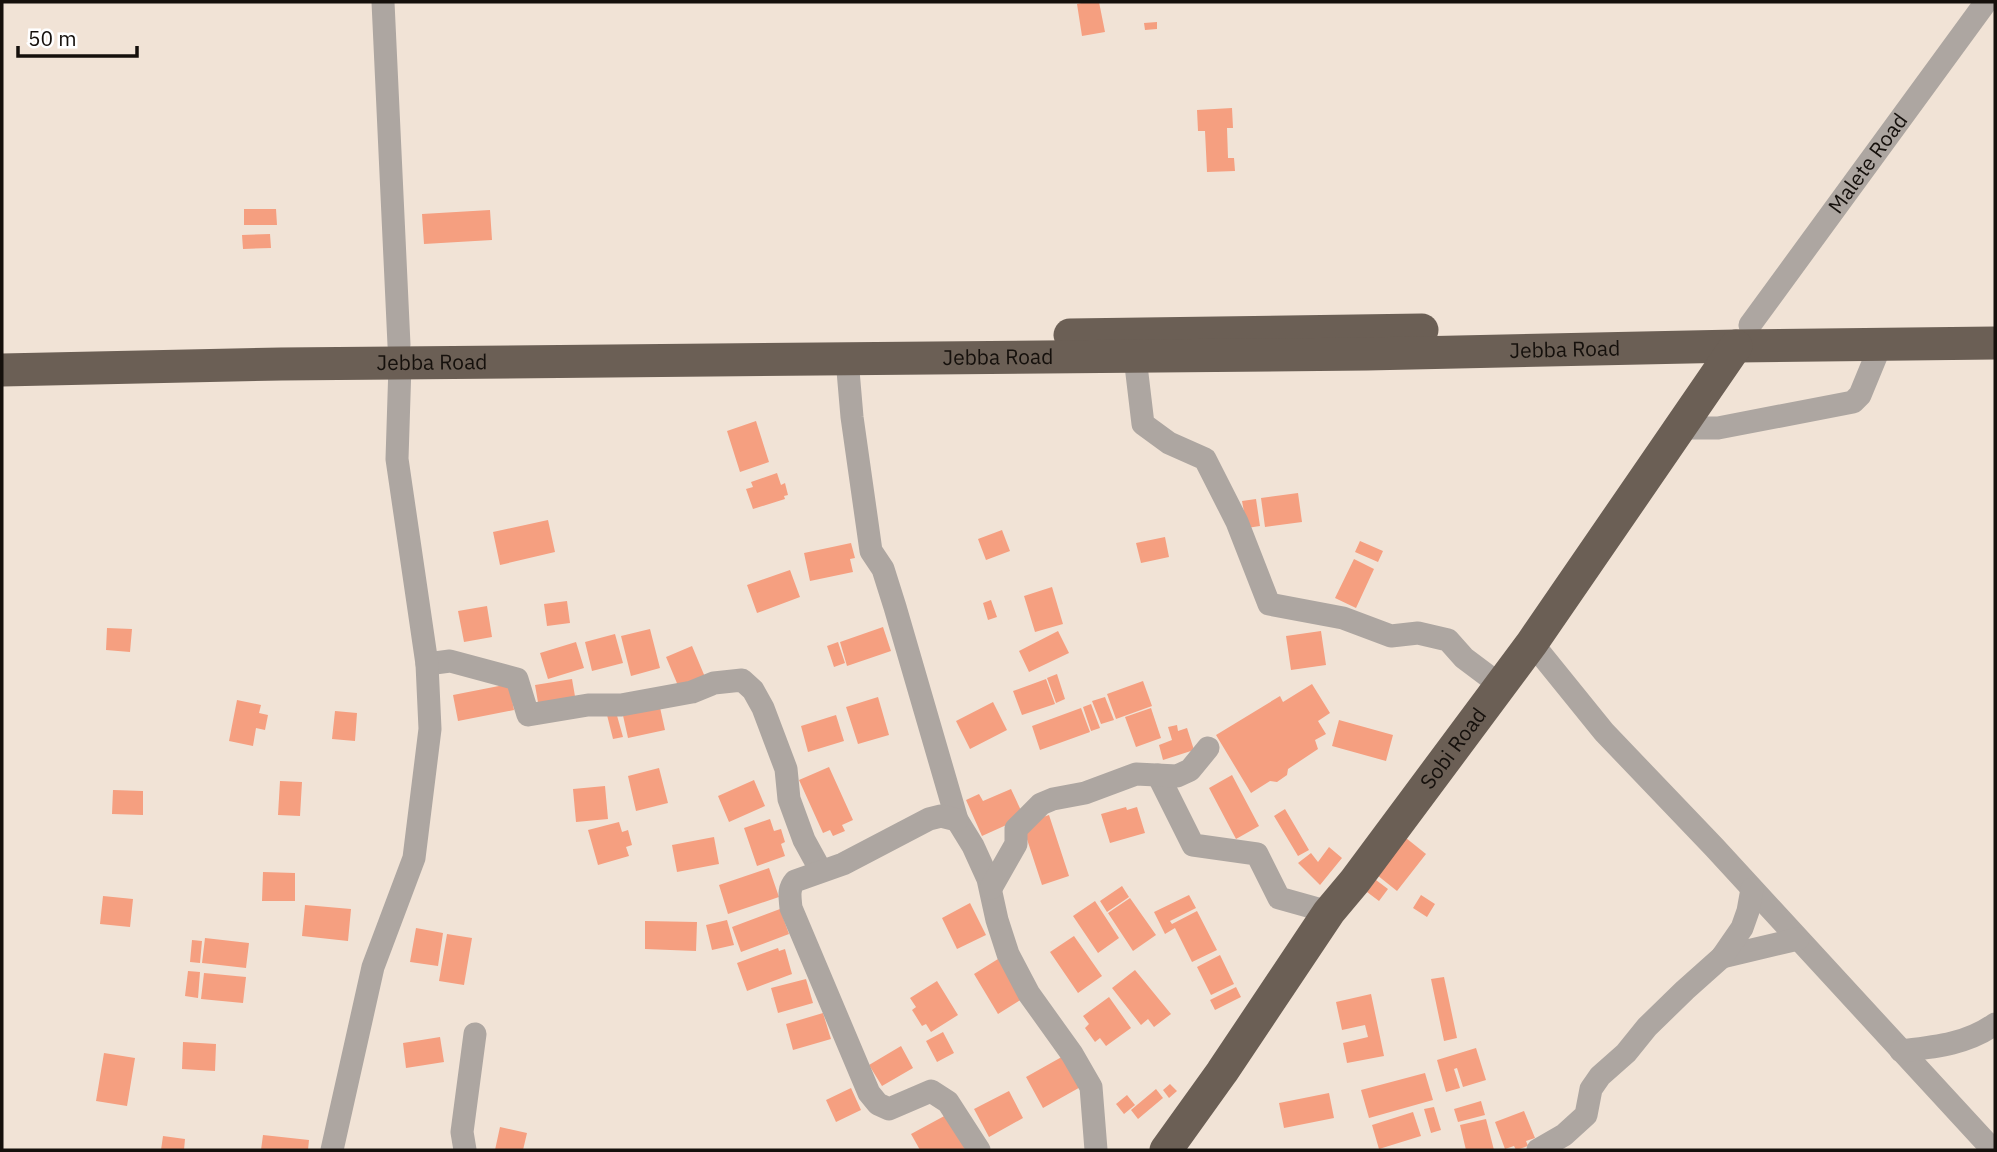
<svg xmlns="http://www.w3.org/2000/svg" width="1997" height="1152" font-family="'IBM Plex Sans',sans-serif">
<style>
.building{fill:#f59f80}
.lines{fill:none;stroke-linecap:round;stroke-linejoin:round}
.minor{stroke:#ada6a1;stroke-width:23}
.highway{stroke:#6b5f55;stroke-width:33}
.labels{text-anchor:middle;stroke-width:7;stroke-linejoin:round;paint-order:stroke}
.street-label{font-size:21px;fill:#15100c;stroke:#fff}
</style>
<rect width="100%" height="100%" fill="#f1e3d6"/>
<path class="building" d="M1086,2h13l6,30 -23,4 -5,-32z
M1157,22v7l-12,1 -1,-7z
M1232,108l1,20h-6l1,30h6l1,13 -28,1 -2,-41h-7l-1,-21z
M244,209h32l1,16h-33z
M490,210l2,30 -68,4 -2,-30z
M270,234l1,14 -28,1 -1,-14z
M756,421l13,41 -29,10 -13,-41z
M777,473l4,12 4,-2 3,12 -4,1 1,3 -32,10 -7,-20 7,-2 -2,-5z
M1298,493l4,29 -37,5 -4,-29z
M1256,499l4,27 -13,2 -5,-27z
M548,520l7,32 -55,13 -7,-33z
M1002,530l8,21 -24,9 -8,-21z
M1165,537l4,20 -28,6 -5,-20z
M1360,541l23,10 -5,11 -23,-10z
M851,543l4,15 -5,1 3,13 -43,9 -6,-28z
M1354,559l20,10 -18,39 -21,-10z
M790,570l10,27 -43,16 -10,-28z
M1052,587l11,37 -28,8 -11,-36z
M991,600l6,17 -9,3 -5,-17z
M567,601l3,22 -23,3 -3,-22z
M487,606l5,31 -28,5 -6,-31z
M883,627l8,24 -44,15 -7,-24z
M107,628l25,1 -2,23 -24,-2z
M650,629l10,39 -29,8 -10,-40z
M1058,631l11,22 -40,19 -10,-21z
M1321,631l5,34 -35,5 -5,-34z
M615,634l8,29 -31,8 -7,-29z
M576,642l8,26 -36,11 -8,-26z
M838,642l7,21 -11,4 -7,-21z
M692,646l13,31 -26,11 -13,-31z
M1057,674l8,25 -9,4 -9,-25z
M572,679l4,23 -37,6 -4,-23z
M1046,679l9,25 -33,11 -9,-24z
M1143,681l9,25 -36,13 -9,-25z
M509,684l5,26 -56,11 -5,-26z
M1312,684l18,29 -12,8 8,13 -11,6 3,9 -30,20 -1,6 -10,7 -7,-1 -19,12 -35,-58 64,-39 3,6z
M878,697l11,38 -31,9 -12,-37z
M1105,697l9,23 -13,4 -9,-23z
M237,700l24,5 -2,8 9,2 -3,15 -9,-2 -3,18 -24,-5z
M993,702l14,28 -37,19 -14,-28z
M659,703l6,27 -37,8 -6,-27z
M1091,704l9,24 -9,3 -8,-24z
M1081,708l9,24 -50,18 -8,-24z
M1151,708l10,30 -25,9 -11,-30z
M335,711l22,2 -2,28 -23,-2z
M616,712l7,25 -10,2 -6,-24z
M836,715l8,26 -36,11 -7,-26z
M1339,720l54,15 -7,26 -54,-15z
M1177,725l1,6 9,-3 7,22 -31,10 -4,-15 13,-5 -4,-13z
M829,767l24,53 -11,5 3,6 -12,5 -3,-6 -7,3 -24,-53z
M659,768l9,35 -32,8 -8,-35z
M1232,775l27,51 -23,13 -27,-51z
M754,780l11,26 -36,16 -11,-26z
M280,781l22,1 -2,34 -22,-1z
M605,786l3,33 -32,3 -3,-33z
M1011,789l13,28 -42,19 -16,-36 13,-6 4,7z
M113,790l30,1v24l-31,-1z
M1126,807l1,3 10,-3 8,26 -35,10 -9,-29z
M1285,809l24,41 -11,6 -24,-40z
M1049,815l20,61 -27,9 -20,-61z
M770,819l4,12 7,-2 4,13 -4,2 4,12 -28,10 -13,-38z
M619,822l3,10 6,-2 4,15 -6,2 3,9 -31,9 -10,-35z
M714,837l5,27 -42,8 -5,-27z
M1406,838l20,16 -29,37 -20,-16z
M1329,847l13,11 -22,27 -22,-22 13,-10 7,9z
M769,868l10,29 -51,17 -9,-29z
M263,872l32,1v28h-33z
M1376,880l12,9 -9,12 -12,-9z
M1122,886l7,11 -22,15 -7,-11z
M1189,895l7,13 -26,13 2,3 25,-13 20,39 -25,12 -17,-34 -10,6 -11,-22z
M1421,895l14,9 -8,13 -14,-9z
M103,896l30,3 -3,28 -30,-3z
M1130,898l26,37 -23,16 -25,-38z
M1095,901l24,37 -21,15 -25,-37z
M970,903l16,32 -29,14 -15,-31z
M305,905l46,4 -3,32 -46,-5z
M780,909l9,25 -48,18 -9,-25z
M727,920l7,25 -22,5 -6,-25z
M645,921l52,1 -1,29 -51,-2z
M416,928l27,5 -5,33 -28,-4z
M447,934l25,4 -8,47 -25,-4z
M1074,936l28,40 -24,17 -28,-41z
M205,938l44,5 -3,25 -44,-5z
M192,940l10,1 -2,22 -10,-1z
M778,948l1,3 6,-2 7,25 -45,17 -10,-28z
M1220,955l14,29 -23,11 -14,-28z
M998,959l24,40 -24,15 -24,-40z
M1135,970l36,44 -17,13 -6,-8 -7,6 -29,-37z
M188,971l12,1 -2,26 -13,-2z
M204,973l42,4 -3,26 -42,-4z
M1444,977l13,61 -13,3 -13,-62z
M806,979l7,24 -35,10 -7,-25z
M937,981l21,34 -27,17 -5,-8 -4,2 -10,-16 4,-3 -6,-9z
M1236,987l5,10 -26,13 -5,-10z
M1371,994l13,62 -37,7 -4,-20 25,-6 -3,-12 -23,5 -6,-28z
M1109,997l22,31 -25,18 -6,-8 -5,4 -10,-14 4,-4 -6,-8z
M823,1013l8,26 -38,11 -7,-26z
M943,1032l11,21 -17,9 -11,-21z
M440,1037l4,25 -38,6 -3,-25z
M183,1042l33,2 -1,27 -33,-2z
M901,1046l12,22 -31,18 -13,-21z
M1476,1048l10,32 -23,7 -6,-19 -3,1 6,19 -14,4 -9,-32z
M104,1053l31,5 -8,48 -31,-5z
M1067,1054l17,31 -41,23 -17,-31z
M1425,1073l8,27 -64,18 -8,-28z
M1170,1084l7,7 -8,7 -6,-8z
M851,1088l10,22 -25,12 -10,-22z
M1156,1089l7,9 -25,21 -7,-9z
M1009,1091l14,27 -34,19 -15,-28z
M1329,1093l5,25 -50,10 -5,-25z
M1127,1095l8,10 -11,9 -8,-10z
M1481,1101l4,14 -27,7 -4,-13z
M1434,1107l7,23 -10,3 -7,-24z
M1524,1111l11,27 -9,3 2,5 -12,4 -2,-4 -9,3 -10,-27z
M1413,1112l8,24 -42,13 -7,-24z
M948,1114l18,34 -5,2h-41l-9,-16z
M1486,1119l8,31h-28l-6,-25z
M500,1127l27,6 -4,17h-28z
M263,1135l46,5 -1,10h-47z
M163,1136l22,3 -1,11h-23z"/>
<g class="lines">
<g class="minor">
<path d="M383,2l16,343"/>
<path id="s1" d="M1750,325l236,-323"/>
<path d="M1135,357l8,67 26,19 36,16 32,63 32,82 74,14 48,18 27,-3 30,7 16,18 36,27"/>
<path d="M847,359l5,58 19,134 12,18 12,38 62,213 16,26 15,33 9,41 11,34 21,40 43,60 19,33 5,63"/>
<path d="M1679,428h39l135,-26 7,-7 21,-51"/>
<path d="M1532,643l72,89 110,115 279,303"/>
<path d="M427,664l23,-3 67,18 11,36 60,-10h33l71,-13 22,-9 28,-3 11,10 10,18 23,61 3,30 15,41 17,31"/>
<path d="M1158,775l35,70 64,9 22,44 50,14"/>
<path d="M957,820l-16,-4 -12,3 -86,45 -48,17c-7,8 -5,16 -4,27l78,185 9,11 11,5 42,-18 17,11 31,48"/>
<path d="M991,888l25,-44v-15l25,-25 12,-5 32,-6 51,-19 41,2 13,-6 18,-22"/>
<path d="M1722,957l76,-18"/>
<path d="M1901,1051c34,-4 66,-7 94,-27"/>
<path d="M332,1150l41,-183 41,-109 16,-129 -3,-65 -30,-205 3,-94"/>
<path d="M465,1150l-3,-18 13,-98"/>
<path d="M1538,1150l26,-15 22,-20 5,-26 9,-13 26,-23 21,-26 38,-37 37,-33 20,-29 6,-17 4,-22"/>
</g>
<g class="highway">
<path d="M1070,335l352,-5"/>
<path id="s2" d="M2,370l279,-6 1086,-10 369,-8 259,-3"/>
<path id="s3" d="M1166,1150l56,-78 107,-160 26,-31 177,-238 204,-297"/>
</g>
</g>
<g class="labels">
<g class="street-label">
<text dy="7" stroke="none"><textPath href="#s1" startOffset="200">Malete Road</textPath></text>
<text dy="7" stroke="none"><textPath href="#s2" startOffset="1563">Jebba Road</textPath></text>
<text dy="7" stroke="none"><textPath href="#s2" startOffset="996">Jebba Road</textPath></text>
<text dy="7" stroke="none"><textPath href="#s2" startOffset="430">Jebba Road</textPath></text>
<text dy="7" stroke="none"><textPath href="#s3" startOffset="494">Sobi Road</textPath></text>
</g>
</g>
<rect width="1997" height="1152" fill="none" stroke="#15100c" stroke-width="7"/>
<path d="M18 46v10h119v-10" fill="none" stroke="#15100c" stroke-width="3.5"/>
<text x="28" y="46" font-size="21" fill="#15100c" stroke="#ffffff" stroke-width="5" paint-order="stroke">50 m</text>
</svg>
